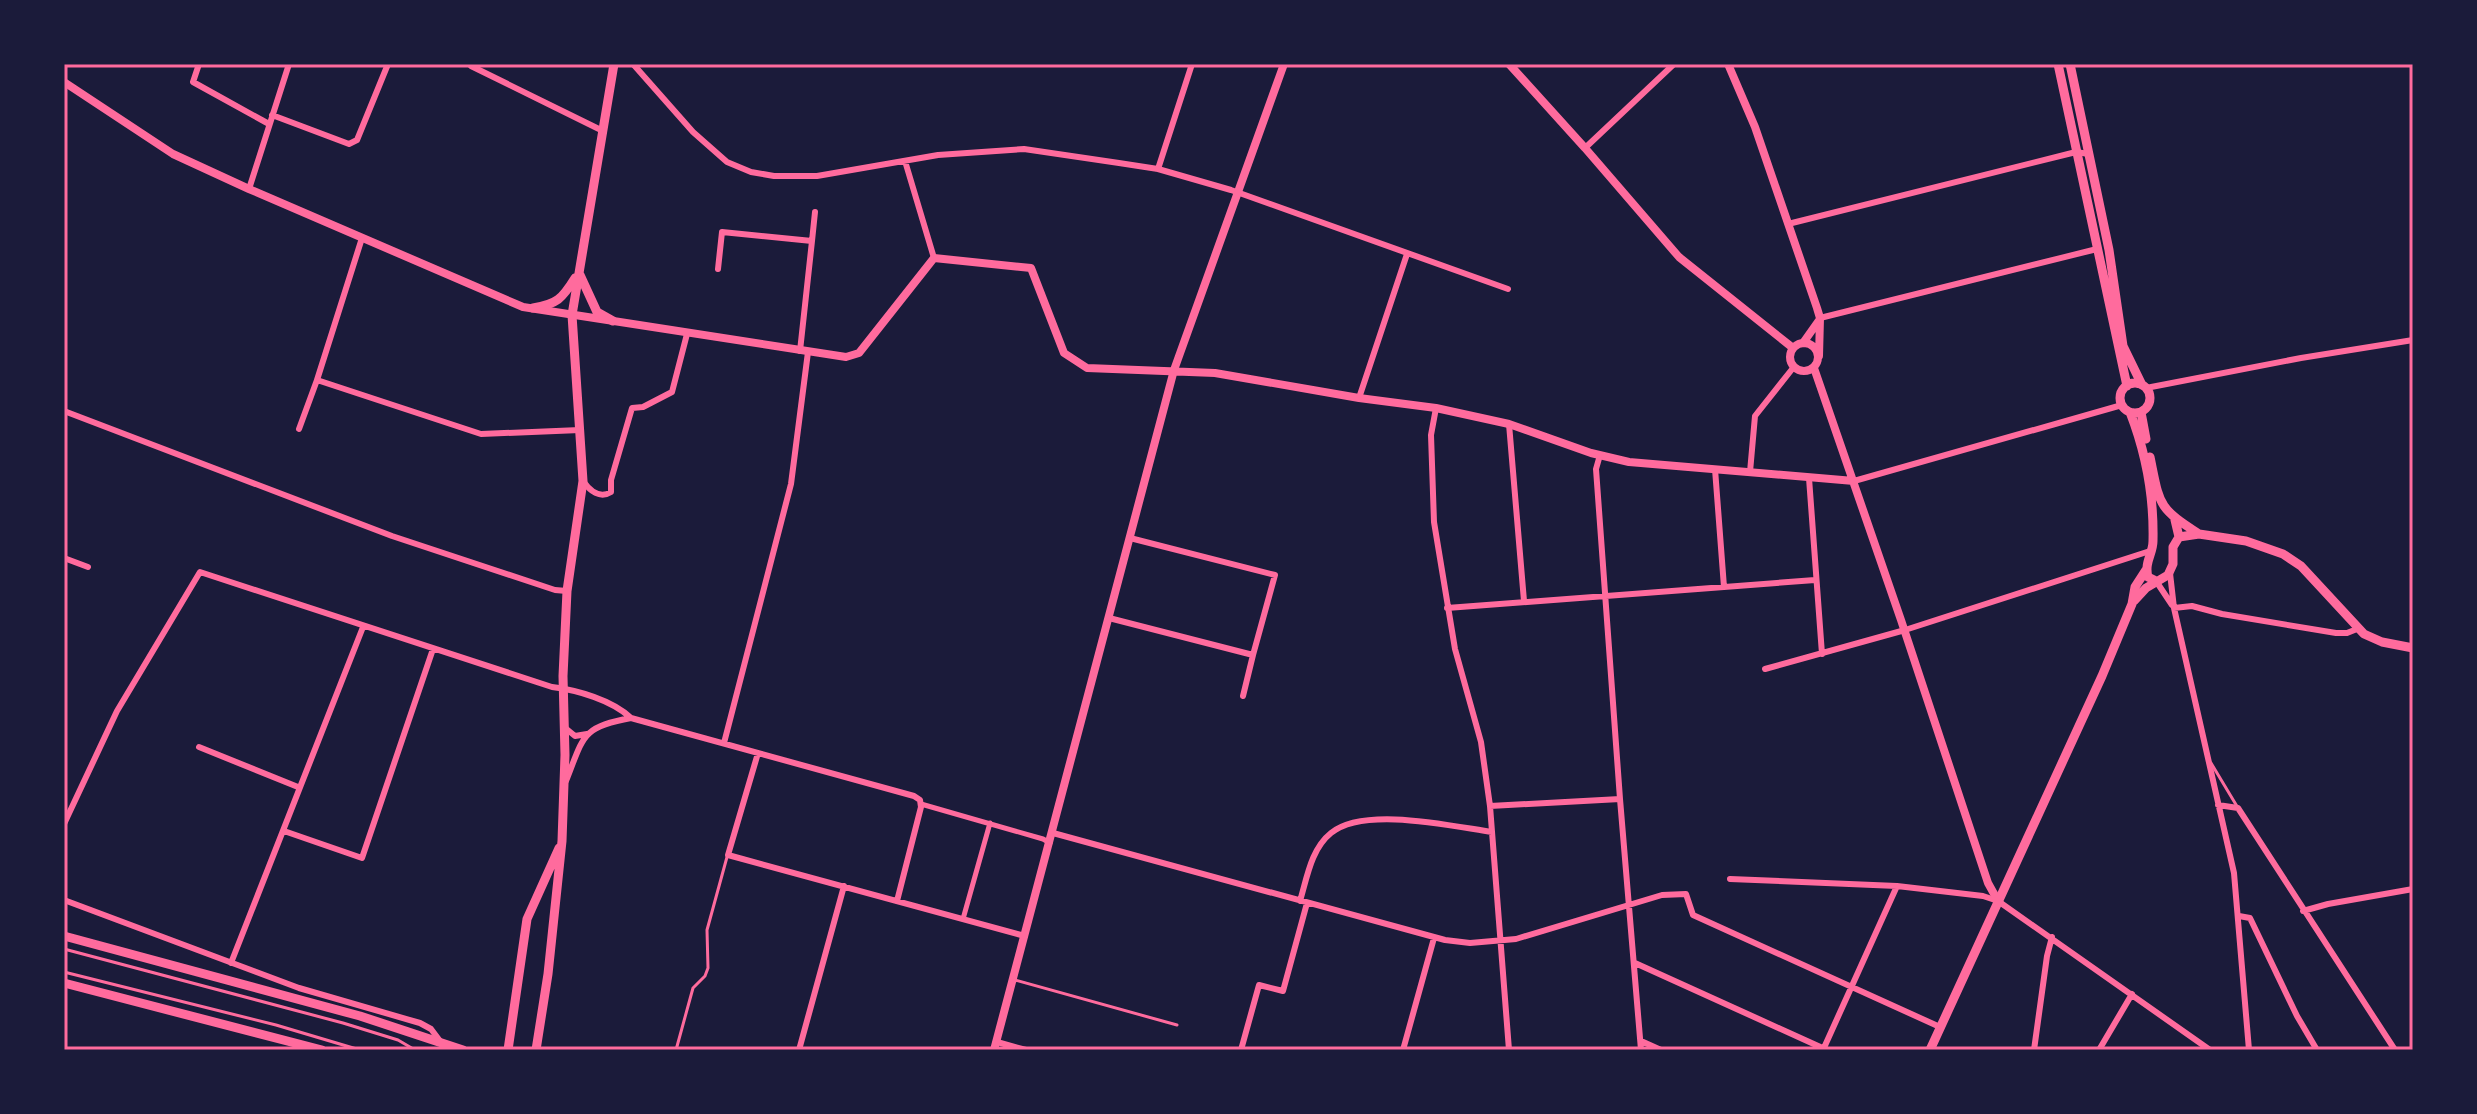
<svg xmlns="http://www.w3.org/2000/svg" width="2477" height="1114" font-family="'Titillium Web',sans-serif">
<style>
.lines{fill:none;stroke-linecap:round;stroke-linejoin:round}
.service{stroke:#ff6b9d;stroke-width:3}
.pedestrian{stroke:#ff6b9d;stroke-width:5}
.minor{stroke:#ff6b9d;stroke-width:6}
.tertiary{stroke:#ff6b9d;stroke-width:8}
.secondary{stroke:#ff6b9d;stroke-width:9}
.neatline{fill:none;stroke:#ff6b9d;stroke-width:3}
</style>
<rect width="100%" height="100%" fill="#1b1b3a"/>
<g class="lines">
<path class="service" d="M2211,763l27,45
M64,949l279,74 55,17 17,10
M64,972l212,53 84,25
M1015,980l162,45
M676,1050l17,-62 12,-12 3,-8 -1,-38 20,-73"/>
<path class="pedestrian" d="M921,804l122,35 7,4
M963,919l27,-96"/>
<path class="minor" d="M199,64l-6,18 76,42
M472,64l-1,2 132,65
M633,64l60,68 34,30 24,10 23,4h43l121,-21 86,-6 95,14 39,6 73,21 277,99
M272,115l77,29 8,-4 31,-76
M1585,148l89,-84
M905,161l29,97
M1158,169l34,-105
M249,189l40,-125
M1788,224l288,-72 13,2
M362,238l-45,142 164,54 99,-4
M812,241l3,-29
M718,269l4,-37 90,9 -12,110
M1820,318l277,-69
M2146,388l155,-30 112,-18
M1359,398l48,-144
M1436,408l-5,27 3,87 21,127 26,93 9,64 19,244
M64,411l328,125 163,54 12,1
M1509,424l15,177
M299,429l18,-49
M1600,455l-4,14 24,330 21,251
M1715,469l9,118
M1750,472l5,-56 38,-48
M1809,478l13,176
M583,481c7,10 17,18 28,11v-12l21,-72 11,-1 29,-15 15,-58
M1854,481l268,-76
M64,558l24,9
M2170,573l4,35 60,265 15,177
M2156,581l16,24
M1447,608l368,-28
M2174,608l18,-2 30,8 114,19h11l10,-4
M1109,618l144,37 22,-80 -145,-37
M1765,669l140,-39 245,-79
M1243,696l10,-41
M564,727l11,9 12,-2
M724,743l67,-259 17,-132
M199,747l99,40
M758,753l-30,102 297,81
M566,781c18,-45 15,-54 65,-63l283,78 6,4 1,7 -24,94
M2218,805l20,3 157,242
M1490,806l130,-7
M64,824l53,-113 83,-139 352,115c25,3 60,13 79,31
M284,831l78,27 71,-209
M1053,833l392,107 25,3 46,-4 146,-44 24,-1 7,21 247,112
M1730,879l167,7 86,10 15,5 212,149
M64,900l235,88 121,35 11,6 9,12
M1300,901c7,-23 11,-52 31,-68 33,-27 120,-7 161,-1
M2303,911l25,-7 85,-15
M2239,916l11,2 47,98 20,34
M231,963l132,-336
M1635,963l192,87
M1641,1041l20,9
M997,1042l29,8
M799,1050l45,-164
M1241,1050l18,-65 24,6 24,-88
M1403,1050l31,-112
M1823,1050l74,-164
M2034,1050l13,-94 5,-19
M2099,1050l33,-56"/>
<path class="tertiary" d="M1509,64l76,84 94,109 114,91
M1728,64l27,63 62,181 3,10 -1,38
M64,82l109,72 76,35 274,118 323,50 13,-4 75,-95 97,10 33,85 23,15 128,5 144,25 77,10 73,16 82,29 38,9 225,19
M1790 357a14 14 0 1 1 28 0a14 14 0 1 1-28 0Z
M1803,343l17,-24
M1814,368l87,252 87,263 10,18
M994,1050l180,-680 110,-306"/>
<path class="secondary" d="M2058,64l69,322
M2070,64l39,186 14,96 19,39
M580,275l17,37 16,9
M533,308c24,-4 29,-9 42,-30
M2120 398a15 15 0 1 1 30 0a15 15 0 1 1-30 0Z
M2130,412c16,41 24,85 23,129 0,13 -9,21 -5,36l8,4
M2141,412l5,27
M2150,457c10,48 7,50 49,77
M2179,537l20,-3 47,7 37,13 18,12 63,68 18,8 31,6
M2134,601l12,-13 22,-13 5,-11v-17l6,-10 -4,-17
M64,936l296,80 103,34
M64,983l258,67
M508,1050l19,-131 32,-71
M536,1050l12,-76 14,-133 3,-86 -2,-79 4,-85 16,-110 -11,-166 42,-251
M1930,1050l172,-374 30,-72 3,-17 11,-17"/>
</g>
<rect width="2477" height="1114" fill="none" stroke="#1b1b3a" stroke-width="132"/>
<rect x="66" y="66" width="2345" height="982" class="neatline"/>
</svg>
